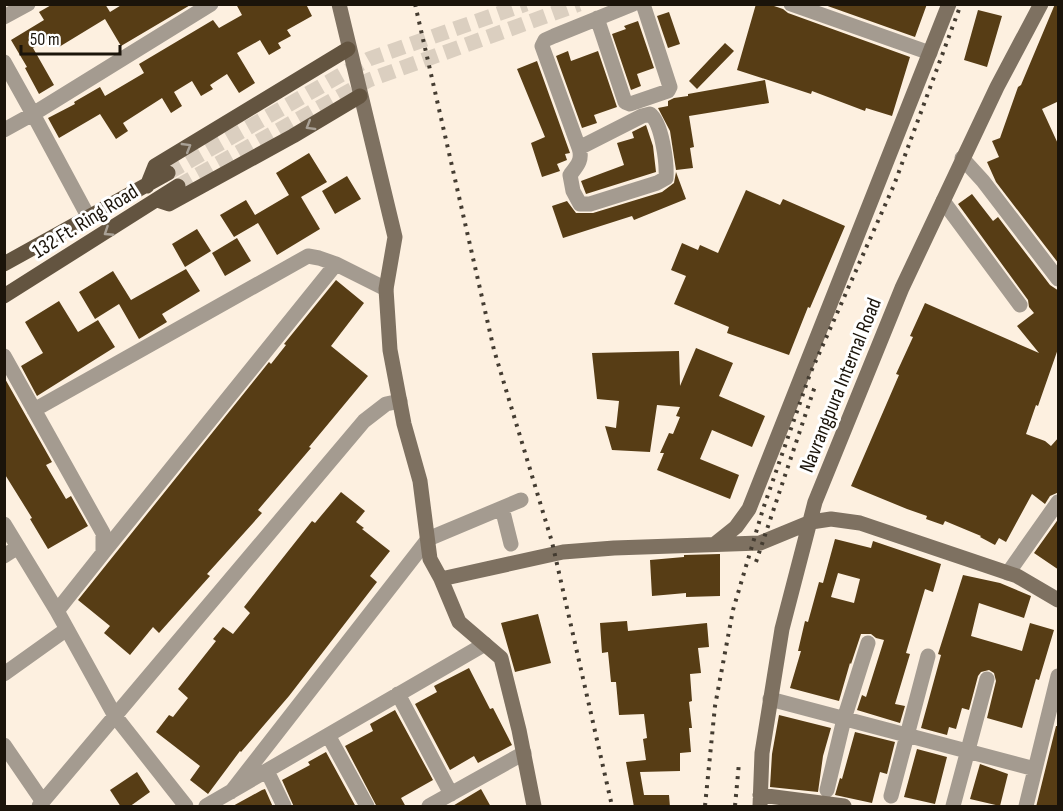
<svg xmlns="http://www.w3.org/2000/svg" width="1063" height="811" font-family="'Sofia Sans Condensed',sans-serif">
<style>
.building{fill:#573d15;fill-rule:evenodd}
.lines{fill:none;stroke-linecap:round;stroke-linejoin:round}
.primary-tunnel{stroke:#dbcfc0;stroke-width:15;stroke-dasharray:15 8;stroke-linecap:butt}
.street{stroke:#a49b90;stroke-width:15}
.secondary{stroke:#7e7161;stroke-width:15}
.primary{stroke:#635440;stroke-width:15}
.rail{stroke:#443c31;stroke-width:4;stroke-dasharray:3 6;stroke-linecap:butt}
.oneway{stroke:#a9a196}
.labels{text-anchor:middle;stroke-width:6;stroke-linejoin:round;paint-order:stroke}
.street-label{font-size:21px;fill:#1b140a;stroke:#fff}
</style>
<rect width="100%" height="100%" fill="#fdf0e0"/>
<path class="building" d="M53,4h52l5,8 13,-8h69l-71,42 -16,-27 -46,28 -6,-12 -20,13 21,37 -15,9 -14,-26 2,-1 -16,-27 33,-20 -5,-8z
M236,4h70l6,12 -25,14 4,6 -13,7 3,5 -12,7 -9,-15 -23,13 18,30 -16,10 -12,-19 -17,11 3,4 -12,7 -9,-15 -18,11 8,14 -11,7 -9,-15 -39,25 5,8 -12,8 -16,-25 -41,24 -11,-20 27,-14 -1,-2 26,-15 5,9 39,-23 -5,-9 74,-44 6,8 23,-13z
M756,4h12l15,5 5,4 122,44 -18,59 -26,-8 -1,3 -53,-20 -1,3 -74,-24z
M822,4h105l-12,33z
M1055,4h4v97l-17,8 17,37v118l-63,-82 -9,-20 12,-5 -7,-16 8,-3 18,-51 3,-2z
M978,10l24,6 -15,51 -23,-7z
M669,12l11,32 -12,4 -11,-32z
M638,21l16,47 -17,6 4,12 -10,4 -19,-56 14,-5 -2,-3z
M725,43l9,8 -37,38 -8,-8z
M568,51l3,10 27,-10 19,56 -23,8 3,8 -15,5 -26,-72z
M537,61l33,92 -5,1 2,6 -10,4 3,7 -18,6 -11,-34 14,-6 -28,-68z
M765,80l4,23 -80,13 5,31 -4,1 3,20 -17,2 -6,-39 -12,-23 10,-2v-5l6,-3 14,-2v-2z
M646,125l7,21 3,26 -70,22 -5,-13 43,-16 -7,-22 17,-5 -2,-6z
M309,153l18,29 -26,15 19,32 -43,26 -19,-32 -24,14 -14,-22 26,-15 9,15 34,-20 -13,-22z
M676,172l10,27 -52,21 -2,-4 -69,22 -11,-32 15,-5 9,12h17l69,-21 12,-9z
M347,176l14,23 -26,15 -13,-23z
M746,190l34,15 3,-6 62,27 -35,82 -2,-1 -19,48 -62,-22 2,-6 -55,-23 12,-28 -15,-6 11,-27 16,7 2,-5 18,8z
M972,194l21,27 5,-4 52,68 9,6v55l-21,60 -2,-1 -10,29 19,7 6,5 8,-9v55l-9,4 -5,8 -13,-10 -26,48 -7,-4 -4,7 -15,-8 1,-1 -36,-15 -2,4 -17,-6 1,-3 -20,-7 -56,-23 48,-111 -3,-1 17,-37 -3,-1 15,-33 114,50 -22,-27 17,-13 -5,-6 -1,-7 -70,-96z
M197,229l14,22 -26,16 -13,-23z
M237,238l14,23 -26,15 -13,-23z
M186,269l14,22 -38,23 5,8 -28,17 -20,-35 -24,15 -16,-27 34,-21 18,29z
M336,280l28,23 -33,43 37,30 -59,71 2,1 -53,62 4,3 -55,61 3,2 -51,57 -6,-6 -23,28 -26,-22 6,-7 -32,-26 191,-238 2,2 15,-19 -2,-1z
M59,301l19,31 20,-12 17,27 -78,49 -16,-30 22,-13 -18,-31z
M696,348l37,15 -14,33 46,20 -13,31 -40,-17 -12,29 39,16 -9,24 -73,-29 7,-17h-4l9,-20 4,1 7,-17 -4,-1 4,-9 -23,-2 -7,47 -38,-2 -7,-24 11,2 3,-27 -22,-2 -5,-46 87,-2 1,35z
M4,377l48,85 -6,3 20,34 5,-3 17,30 -40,23 -18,-30 2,-1 -28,-45z
M341,492l24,19 -9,11 8,6 -2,1 28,22 -20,25 7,6 -88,114 -48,56 -1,-1 -32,43 -18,-14 10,-14 -44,-34 13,-17 4,2 15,-19 -10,-9 38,-48 -3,-2 10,-12 10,7 17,-21 -6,-6 68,-86 3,2z
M1059,518v52l-25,-17z
M835,539l36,9 2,-7 68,23 -8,28 -8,-3 -19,64 4,1 -15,50 10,2 -5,17 -43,-13 5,-15 4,2 18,-57 -8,-2 -5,-4h-10l-10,30 -1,-1 -11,38 -49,-13 11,-37h-3l7,-30 3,1 11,-40 4,1zM838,573l22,6 -6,24 -23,-6z
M720,554v42l-34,1v-4l-34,3 -2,-36 34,-3v-2z
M963,575l37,8 31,13 -7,22 -45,-15 -8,33 51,15 8,-28 24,7 -15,50 -3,-1 -14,49 -35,-10 9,-37 -2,-8 -5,-3 -8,2 -3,4 -9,34 -7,-2 -6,21 -7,-2 -2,8 -26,-7 20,-73 -3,-1z
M538,614l13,49 -36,9 -14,-49z
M627,621l1,10 79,-8 2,24 -11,1 3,25 -11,1 2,27 -3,1 3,26h-3l2,24 -11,1v18l-40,1 4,23h25l1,12h-36l-8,-45 20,-2 -3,-21 4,-1 -3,-24 -25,1 -3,-33h-5l-3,-30 -6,1 -2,-30z
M469,668l21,41 3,-1 19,37 -34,18 -4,-7 -24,14 -35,-66 22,-12 -3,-6z
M395,710l38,70 -32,18 5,9h-29l-32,-61 28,-15 -3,-7z
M779,715l52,13 -8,28 -5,36 -48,-5 2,-33z
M1056,726h3v81h-23z
M855,732l40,10 -8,32 -7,-2 -8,31 -37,-8 5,-17 2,1z
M917,749l30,8 -12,47 -31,-7z
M326,752l30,55h-62l-12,-27 28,-15 -2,-3z
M980,764l28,10 -8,32 -30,-7z
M137,772l13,20 -21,15h-8l-11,-17z
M265,789l8,18h-42l31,-17z
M481,789l10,18h-40z"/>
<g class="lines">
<path class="primary-tunnel" d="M168,173l201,-114 157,-55
M178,186l191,-106 210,-76"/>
<path class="street" d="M791,4l139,49
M4,17l24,-13
M597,18l28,84 5,2 38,-13 2,-4 -27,-83
M4,62l29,52 -29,16
M579,148l63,-32 8,-2c12,9 17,49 16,64l-9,5 -67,21h-10l-7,-13 -3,-16c7,-9 13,-15 9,-27l-37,-102 3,-6 9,-4 79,-32
M962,158l21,23 75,98
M943,201l77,104
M89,218l-56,-104 178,-110
M4,356l99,177v20l-46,58
M34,410l274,-154 11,2 17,6
M502,508l9,36
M4,524l53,87 58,105 71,90
M103,553l233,-289 50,25
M4,556l14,-9
M1008,573l50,-71
M4,674l63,-45
M398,694l53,100
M770,699l265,70
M328,735l39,71
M4,745l39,57
M267,771l17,35
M827,790l17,-71 24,-76
M231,792l197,-253 93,-39
M891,796l37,-140
M39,806l325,-385 22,-17 14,-3
M206,806l279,-162
M429,806l95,-53
M953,806l34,-127
M1026,806l32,-130"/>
<path class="secondary" d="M339,4l56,233 -9,52 4,61 14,74 16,57 10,78 11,20 18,43 42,36 18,72 15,76
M716,543l20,-16 13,-18 200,-505
M441,579l122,-27 51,-4 146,-5 51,-21 20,-3 29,4 157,53 41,24
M760,795l84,11
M760,806l2,-53 20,-124 33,-127 87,-214 95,-201 44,-83"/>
<path class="primary" d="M147,186l8,-20 193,-117
M157,200l12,4 124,-68 67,-40
M4,264l164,-91
M4,296l174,-110"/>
<path class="rail" d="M415,4l79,346 58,192 60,264
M756,562l59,-176
M705,806l10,-100 18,-96 30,-101 47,-135 84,-189 67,-181
M735,806l4,-43"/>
</g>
<defs><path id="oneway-chevron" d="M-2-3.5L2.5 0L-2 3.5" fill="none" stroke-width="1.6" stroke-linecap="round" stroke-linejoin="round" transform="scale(1.5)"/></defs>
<g class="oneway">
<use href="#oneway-chevron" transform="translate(310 126) rotate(149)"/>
<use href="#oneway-chevron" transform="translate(187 147) rotate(-31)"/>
<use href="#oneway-chevron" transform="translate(108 232) rotate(147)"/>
</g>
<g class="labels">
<g class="street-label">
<text transform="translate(85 221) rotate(-32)" y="7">132 Ft. Ring Road</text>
<text transform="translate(840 385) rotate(-68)" y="7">Navrangpura Internal Road</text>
</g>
</g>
<rect width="1063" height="811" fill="none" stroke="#1b140a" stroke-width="12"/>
<path d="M21 45v9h99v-9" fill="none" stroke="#1b140a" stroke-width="3"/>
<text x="30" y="45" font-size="18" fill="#1b140a" stroke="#ffffff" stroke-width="4.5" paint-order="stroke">50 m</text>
</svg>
